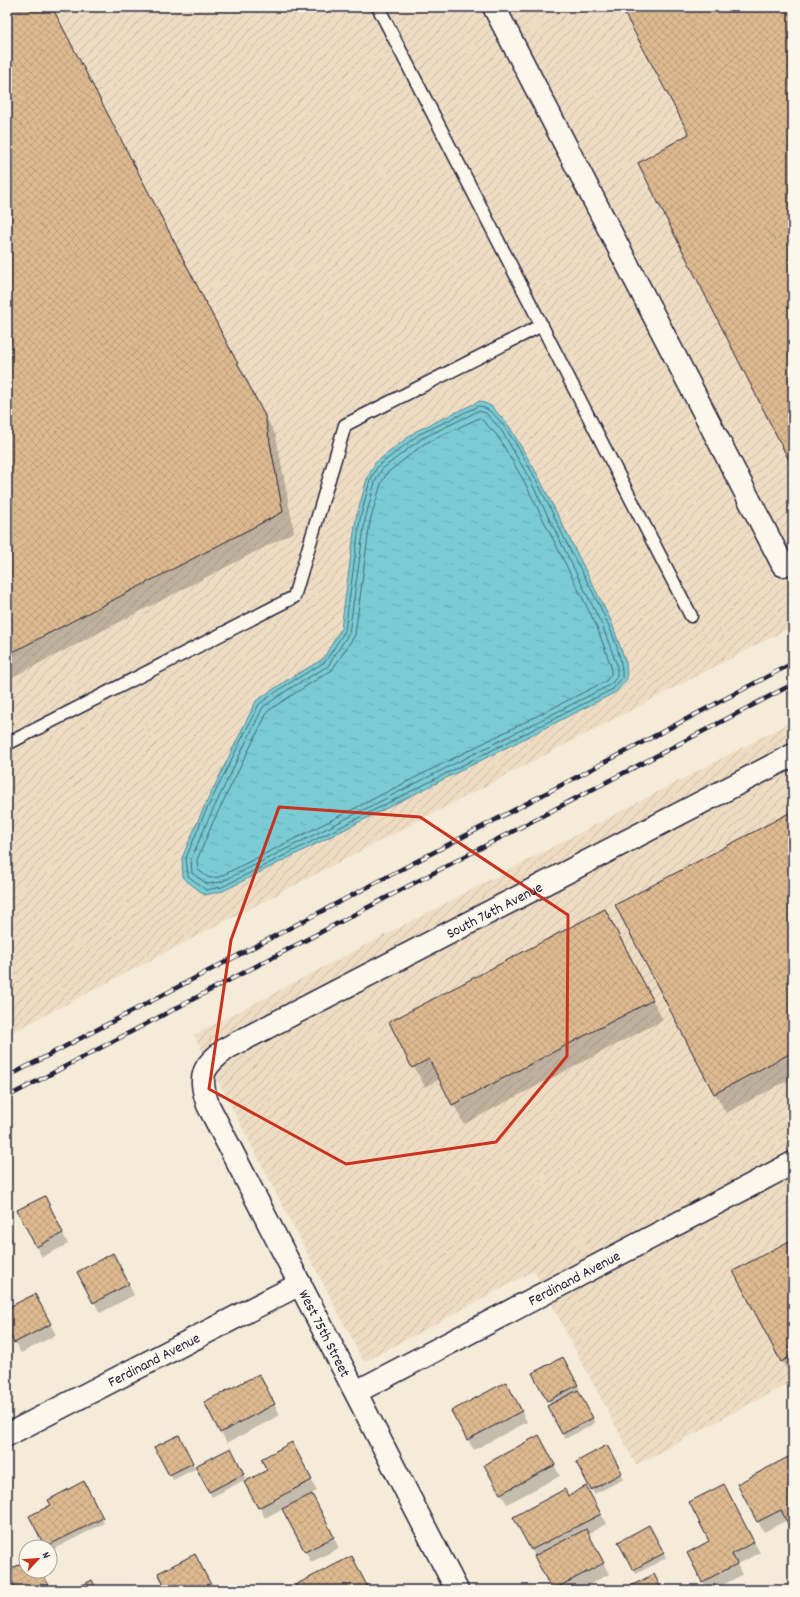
<svg xmlns="http://www.w3.org/2000/svg" width="800" height="1597" font-family="Dekko,sans-serif">
<style>
.industrial{fill:url(#industrial-furrows)}
.water{fill:url(#water-ripples);stroke:#578796}
.shadow{fill:#0003}
.lines{fill:none;stroke-linecap:round;stroke-linejoin:round}
.shore{stroke:#456678;stroke-width:1}
.building{fill:url(#building-cross-hatch);stroke:#22223b}
.service-casing{stroke:#22223b;stroke-width:15}
.minor-casing{stroke:#22223b;stroke-width:25}
.service{stroke:#fbf7ec;stroke-width:12}
.minor{stroke:#fbf7ec;stroke-width:22}
.rail-casing{stroke:#22223b;stroke-width:4.5}
.rail{stroke:#fbf7ec;stroke-width:3;stroke-dasharray:9;stroke-linecap:butt}
.marked{fill:none;stroke:#c8321e;stroke-width:3;stroke-linejoin:round}
.labels{text-anchor:middle;stroke-width:3;stroke-linejoin:round;paint-order:stroke}
.street-label{font-size:15px;fill:#22223b;stroke:#fbf7ec}
</style>
<defs>
<pattern id="industrial-furrows" width="10" height="10" patternUnits="userSpaceOnUse"><rect width="10" height="10" fill="#eedcc3"/><path d="M-1 1l2-2M0 10L10 0M9 11l2-2" fill="none" stroke="#ccbca8"/></pattern>
<pattern id="water-ripples" width="26" height="14" patternUnits="userSpaceOnUse"><rect width="26" height="14" fill="#7acbd3"/><path d="M2 4q2-2 4 0t4 0M15 11q2-2 4 0t4 0" fill="none" stroke="#69aeb6"/></pattern>
<pattern id="building-cross-hatch" width="8" height="8" patternUnits="userSpaceOnUse"><rect width="8" height="8" fill="#ddb98f"/><path d="M0 0l8 8M0 8l8-8" fill="none" stroke="#bd9f7c"/></pattern>
</defs>
<rect width="100%" height="100%" fill="#f5ebd9"/>
<filter id="ink" filterUnits="userSpaceOnUse"><feTurbulence type="fractalNoise" baseFrequency=".025" numOctaves="2"/><feDisplacementMap in="SourceGraphic" scale="8" xChannelSelector="R" yChannelSelector="G"/><feConvolveMatrix kernelMatrix="1 2 1 2 8 2 1 2 1" color-interpolation-filters="sRGB"/></filter>
<g filter="url(#ink)">
<path class="industrial" d="M7,7h786v619l-786,409z
M793,721v660l-157,84 -102,-194 -170,91 -170,-327z"/>
<path class="water" d="M480,401l11,5 18,20 28,48 74,147 15,42 1,16 -11,13 -393,199 -18,4 -22,-17 -1,-20 18,-42 56,-115 28,-19 39,-23 18,-30 15,-111 11,-39 8,-16 41,-32z"/>
<path class="shadow" d="M7,7h45l224,429 18,96 -287,148z
M793,812v266l-67,35 -11,-20z
M605,910l58,110 -199,104 -24,-45 -15,8 -35,-64z
M45,1198l23,46 -26,13 -6,-11z
M7,1228l7,14 -7,4z
M793,1240v140l-11,-19z
M119,1265l15,30 -34,18 -6,-11z
M40,1306l16,29 -35,18 -14,-26v-17z
M563,1358l17,32 -2,1 17,32 -30,16 -17,-32 3,-2 -17,-31z
M265,1385l15,30 -53,28 -6,-11z
M512,1393l15,29 -53,28 -6,-10z
M181,1441l14,27 35,-19 16,30 -34,18 -15,-29 -24,12 -17,-33z
M544,1447l16,29 -53,28 -6,-10z
M607,1447l17,32 -30,15 -17,-32z
M298,1454l19,37 -6,3 28,54 -28,14 -29,-53 -17,9 -19,-36z
M788,1459l5,9v63l-6,-11 -23,12 -6,-10z
M86,1488l18,35 -54,28v-4h-4l-16,-31z
M730,1496l30,57 -23,11 5,11 -29,15h-5l-20,-37 23,-11z
M568,1497l24,1 14,26 -18,10 21,40 -30,16h-26l-39,-73z
M649,1527l17,31 -30,16 -16,-32z
M197,1560l16,30h-45z"/>
<g class="lines">
<path class="shore" d="M479,406c11,2 21,14 27,23 26,37 44,80 64,121 16,30 55,96 52,128l-9,11 -391,198 -16,3 -18,-14 -2,-18 17,-41 56,-113 27,-19 39,-23 20,-31 15,-112 10,-39 8,-14 40,-31z
M479,411l7,2 16,18 27,47 73,147 15,40v12l-7,8 -389,197 -14,2 -15,-11 -1,-14 17,-39 55,-113 26,-18 39,-23 21,-33 16,-113 10,-38 7,-13 39,-30z
M480,418l17,17 27,46 73,146 14,39v8l-5,7 -387,196 -10,1 -11,-8 -1,-10 16,-38 55,-111 24,-16 40,-25 23,-35 15,-114 11,-37 6,-11 37,-29z"/>
</g>
<path class="building" d="M7,7h45l213,409 18,96 -276,143z
M621,7h172v461l-155,-305 51,-29z
M793,811v241l-79,42 -99,-189z
M605,909l48,91 -201,105 -23,-46 -17,9 -23,-46z
M45,1196l18,37 -27,14 -19,-37z
M793,1239v116l-12,7 -48,-91z
M113,1253l16,31 -36,19 -16,-31z
M35,1294l16,30 -37,19 -7,-14v-21z
M563,1357l15,28 -31,16 -15,-28z
M259,1374l16,30 -55,29 -16,-31z
M506,1382l16,29 -55,29 -16,-29z
M578,1390l15,28 -31,16 -15,-28z
M179,1435l14,28 -24,12 -15,-28z
M539,1435l16,30 -55,29 -16,-29z
M292,1442l20,38 -54,28 -14,-26 23,-12 -6,-11z
M607,1445l15,28 -31,17 -15,-28z
M231,1448l13,26 -35,18 -14,-26z
M788,1457l5,10 -1,65 -11,-22 -24,12 -20,-38z
M84,1481l19,37 -58,29 -16,-31 22,-11 -3,-5z
M724,1484l30,58 -22,12 5,10 -35,18 -15,-29 22,-12 -20,-39z
M586,1486l15,28 -70,36 -18,-33 52,-28 3,7z
M312,1494l22,43 -29,15 -23,-43z
M649,1525l15,28 -31,17 -15,-28z
M586,1529l18,34 -52,27 -18,-34z
M195,1554l16,31 -10,5h-34l-9,-17z
M352,1556l17,34h-71l-3,-5z
M26,1561v10h16l9,19h-35l-9,-19z
M654,1574l8,16h-39z
M92,1580l5,10h-24z"/>
<g class="lines">
<g class="service-casing">
<path id="service" d="M378,7l313,609
M7,744l287,-147 51,-172 197,-100"/>
</g>
<g class="minor-casing">
<g id="minor">
<path d="M494,7l289,558"/>
<path id="s1" d="M356,1392l437,-229"/>
<path id="s2" d="M7,1435l293,-151"/>
<path id="s3" d="M457,1590l-249,-485c-10,-30 -6,-38 19,-57l566,-293"/>
</g>
</g>
<use href="#service" class="service"/>
<use href="#minor" class="minor"/>
<g class="rail-casing">
<path id="rail" d="M7,1077l786,-414
M7,1097l786,-413"/>
</g>
<use href="#rail" class="rail"/>
</g>
</g>
<path class="marked" d="M279,807l141,10 148,98 -1,141 -71,86 -150,22 -137,-75 22,-149z"/>
<g class="labels">
<g class="street-label">
<text dy="5" stroke="none"><textPath href="#s3" startOffset="913">South 76th Avenue</textPath></text>
<text dy="5" stroke="none"><textPath href="#s1" startOffset="246">Ferdinand Avenue</textPath></text>
<text transform="translate(325 1333) rotate(63)" y="5">West 75th Street</text>
<text dy="5" stroke="none"><textPath href="#s2" startOffset="165">Ferdinand Avenue</textPath></text>
</g>
</g>
<rect width="800" height="1597" fill="none" stroke="#fbf7ec" stroke-width="24"/>
<rect x="12" y="12" width="776" height="1573" fill="none" stroke="#22223b" stroke-width="1.5" filter="url(#ink)"/>
<g transform="translate(38 1559) rotate(64)"><circle r="19" fill="#fbf7ec" stroke="#a4a2a5"/>
<path d="M0-3L7 15L0 10L-7 15Z" fill="#c8321e"/>
<text y="-6" font-size="11" font-weight="bold" text-anchor="middle" fill="#22223b">N</text>
</g>
</svg>
